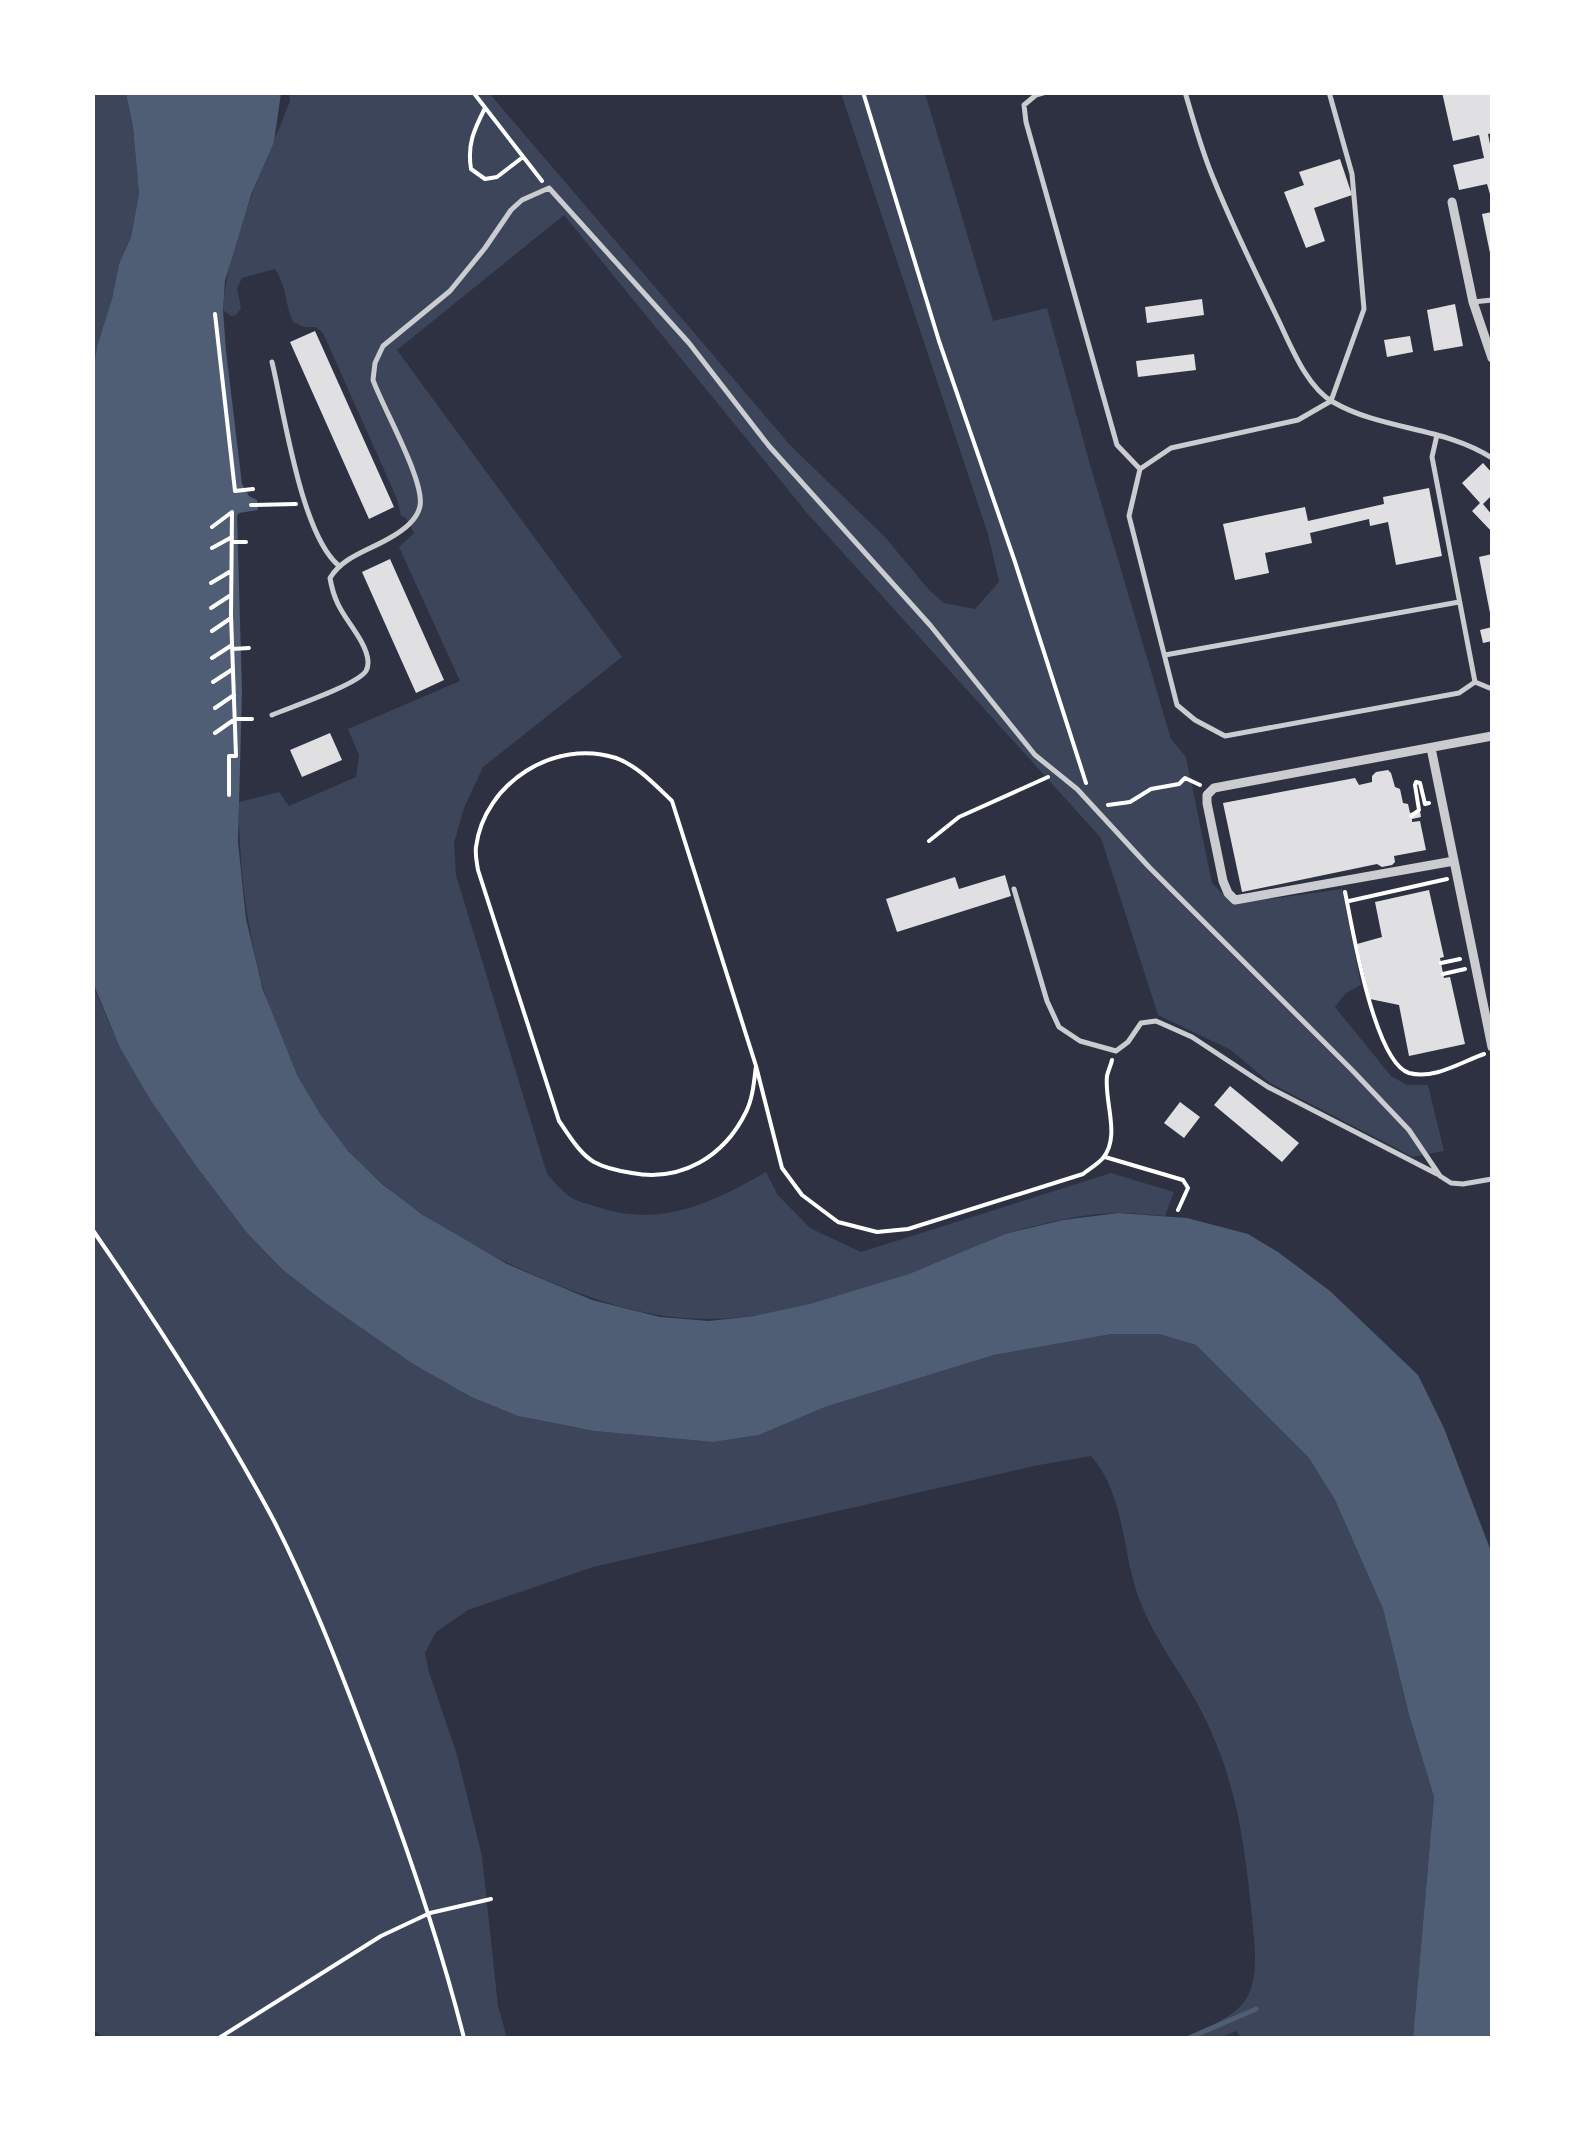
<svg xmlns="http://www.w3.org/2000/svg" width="1585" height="2131" font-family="Commissioner,sans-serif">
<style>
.green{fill:#3c4559}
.water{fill:#4f5d75}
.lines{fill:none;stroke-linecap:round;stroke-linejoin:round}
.stream{stroke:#4f5d75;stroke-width:5}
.building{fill:#e0e0e3}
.path{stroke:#fff;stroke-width:4}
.service{stroke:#caccd0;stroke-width:5}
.minor{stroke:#caccd0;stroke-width:9}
</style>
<rect width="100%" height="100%" fill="#2d3142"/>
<path class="green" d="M93,93h33l7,34 6,67 -8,43 -12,27 -7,35 -15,47 -4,34z
M289,93h200l301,352 95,92 45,54 14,12 31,6 24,-27 -11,-48 -147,-441h84l68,228 54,-13 44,160 80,271 15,18 26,126 21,21 109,-15 19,96 -15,8 -11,14 56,69 16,9h21l16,66 -31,6 -143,-74 -39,-33 -73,-35 -57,-177 -294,-325 -243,-298 -167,135 225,307 -139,110 -19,41 -10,35 2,32 91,299c7,7 14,16 22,22 8,6 19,8 29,11 63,21 113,-4 168,-35l11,22 33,34 51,24 250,-79 63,19 -9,24c-14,-1 -30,-3 -45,-3 -36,0 -76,10 -111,20 -21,6 -42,19 -63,27 -59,23 -132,48 -195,56 -77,11 -142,-9 -212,-39 -69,-29 -136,-69 -188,-123 -83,-88 -113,-235 -112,-352l40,-10 10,14 67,-29 3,-22 -11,-26 112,-48 -61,-134 15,-14 -8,-15 -5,-2 -4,-17 -74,-166 -7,-6h-12l-11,-5c-9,-21 -5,-32 -18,-53l-33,9 -5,11 4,19 -5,7 -5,1 -8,-6c5,-74 41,-141 67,-209z
M92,983l28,65 31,53 45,65 51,67 36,37 41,32 89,62 58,33 47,19 76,15 119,11 46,-7 66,-28 169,-52 118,-21h47l37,11 113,113 26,42 48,109 26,106 25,82 -21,241h-172l-5,-7 -15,7h-39c21,-9 51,-19 64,-39 14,-22 8,-58 6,-82 -8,-79 -16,-141 -54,-212 -18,-34 -42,-64 -56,-99 -21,-49 -15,-109 -51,-150l-52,9 -446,102 -125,43 -32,22 -11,21 4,19 28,83 25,101 16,150 9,32h-403l-11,-8z"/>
<path class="water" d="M126,93h155l-7,49 -23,53 -26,86 -2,29 3,41 16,133 7,12 8,4 1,10 -19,3 -2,3 5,175 -4,151 8,77 17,71 34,85 23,39 28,37 34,33 41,31 84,49 85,36 68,17 49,4 45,-5 56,-12 99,-30 96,-40 58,-14 55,-7 69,5 61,16 30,18 52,39 88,84 26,53 48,126v484h-79l21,-241 -25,-82 -26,-106 -48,-109 -26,-42 -113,-113 -37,-11h-47l-118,21 -169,52 -66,28 -46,7 -119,-11 -76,-15 -47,-19 -58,-33 -89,-62 -41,-32 -36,-37 -51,-67 -45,-65 -31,-53 -27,-65 -1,-603 5,-34 15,-47 7,-35 12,-27 8,-43 -6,-67z"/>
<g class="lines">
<path class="stream" d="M1189,2038l67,-29"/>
</g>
<path class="building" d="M1442,92h50v41l-4,1 4,20v47l-5,-17 -28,6 -6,-25 31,-7 -5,-23 -26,6z
M1340,159l12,36 -38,13 11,33 -19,7 -22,-56 20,-7 -5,-13z
M1492,212v45l-1,1 -9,-44z
M1202,299l2,16 -57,8 -2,-16z
M1455,304l8,42 -29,5 -7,-41z
M315,331l79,176 -25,12 -79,-177z
M1410,336l3,16 -26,5 -3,-17z
M1194,354l2,16 -58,7 -2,-16z
M1483,463l9,10v22l-9,9 9,11v17l-20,-21 8,-8 -18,-20z
M1429,488l13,68 -46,9 -8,-43 -18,4 -1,-7 -59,14 2,10 -47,10 4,20 -34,7 -12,-56 82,-17 3,14 76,-17 -1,-7z
M1492,554v64h-1l-12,-61z
M390,559l54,121 -28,13 -54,-121z
M1492,627v14l-9,2 -3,-13z
M330,733l12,27 -40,17 -12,-27z
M1388,770l3,3 4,14 5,2 3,14 5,1 2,9 10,-2 1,6 -9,2v3l8,-1 6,29 -32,6 1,6 -3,3 -10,2 -5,-3 -135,28 -19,-89 132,-25 4,7 13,-3v-6l4,-4z
M1005,875l6,21 -114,36 -11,-33 69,-22 4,12z
M1429,890l15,67 -4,1 4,20 6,-1 15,67 -56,12 -10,-51 -29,-6 -13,-55 25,-7 -7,-35z
M1230,1086l69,57 -17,19 -68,-57z
M1180,1102l20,15 -16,21 -20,-15z"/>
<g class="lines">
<path class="path" d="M473,92l69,89
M863,92l76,249 76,221 71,221
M485,108c-11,22 -18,36 -14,61l14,10 12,-2 26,-20
M215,314l20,177 18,-2
M251,505l45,-1
M212,527l20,-15 -1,103 5,141h-7v39
M232,542h14
M212,548l20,-11
M211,583l20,-12
M211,608l20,-13
M212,631l19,-13
M232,649l17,-1
M212,658l20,-13
M213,682l20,-13
M215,708l19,-13
M215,733l20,-14h17
M1108,805l22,-3 21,-13 28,-5 6,-6 15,7
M1411,816l8,-6 -4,-25 1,-3 4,1 5,21 4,-1
M929,841l30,-24 89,-40
M1345,892c7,34 29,170 64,181 25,7 52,-11 75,-19
M1349,901l98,-22
M1441,963l19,-4
M1443,974l22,-5
M756,1066c-2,15 -3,32 -10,46 -22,45 -65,70 -114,61 -13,-2 -27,-5 -38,-11 -15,-9 -25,-27 -35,-41l-81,-251c-1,-7 -3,-15 -2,-23 8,-64 79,-109 140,-89 22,8 39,27 56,43l84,265 26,102 20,27 36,27 39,10 31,-3 175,-55c6,-5 15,-10 20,-16 18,-22 1,-56 4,-82 1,-5 4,-11 5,-16
M1105,1157l78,23 5,8 -10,22
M92,1229c65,94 127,189 181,290 35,68 65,145 92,217 38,99 73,199 99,302
M219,2038l162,-102 49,-23 61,-14"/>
<path class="service" d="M1046,92l-10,3 -12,10 2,17 91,323 23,24
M1185,92c9,30 17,60 29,88 18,45 40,89 61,133 14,28 30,73 58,89 48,28 112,25 159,56
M1329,92l23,82 12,135 -33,92 -33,19 -127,28 -31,21 -11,47 48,189 18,15 30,16 234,-43 16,-11 17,7
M1473,302l19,-2
M272,362c12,50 29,171 66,203
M1437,435l-5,22 43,225
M1165,655l294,-53
M272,715c19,-8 85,-30 94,-44 5,-9 0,-21 -5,-30 -14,-24 -26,-33 -31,-63 13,-21 37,-27 58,-39 13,-7 29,-18 32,-33 5,-25 -37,-98 -47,-126l2,-17 8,-17 67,-55 35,-43 26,-38 11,-10 27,-12 140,155 80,103 161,179 105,130 42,34 72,78 203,203 57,60 31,46 11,7 12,1 29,-5
M1014,889l33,112 12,26 21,14 36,10 12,-9 13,-19 15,-2 36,16 76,50 169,87"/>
<path class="minor" d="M1452,202l21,100 19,56
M1431,748l61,299
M1454,861l-219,39 -7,-7 -5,-12 -16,-78v-8l7,-7 278,-52"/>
</g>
<rect width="1585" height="2131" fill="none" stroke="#ffffff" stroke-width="190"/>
</svg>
